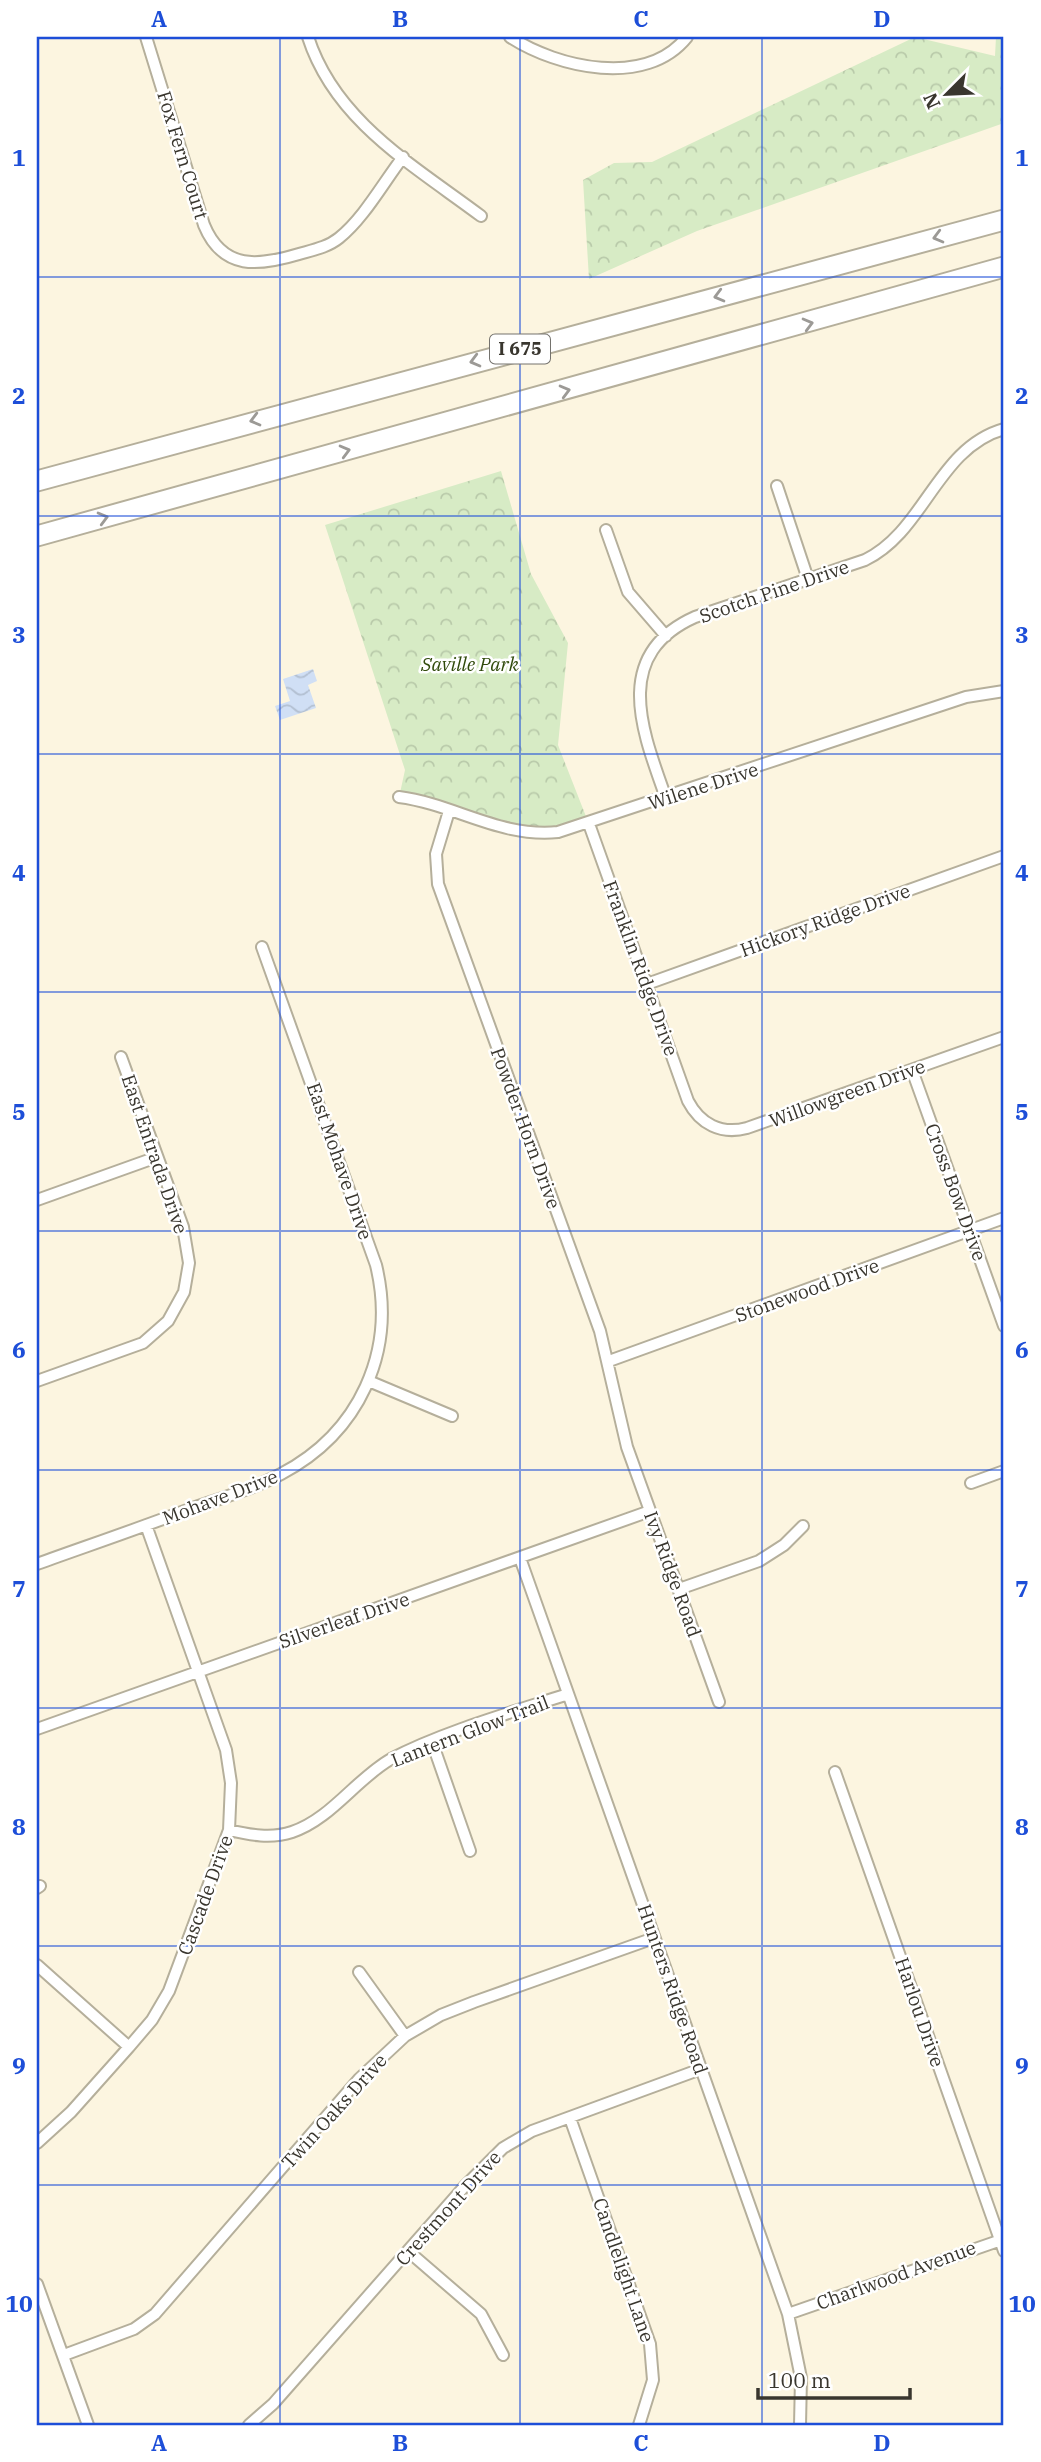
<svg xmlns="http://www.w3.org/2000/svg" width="1041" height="2462" font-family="'IBM Plex Serif',serif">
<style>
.park{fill:url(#park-crowns)}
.water{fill:url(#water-waves)}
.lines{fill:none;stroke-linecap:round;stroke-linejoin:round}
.minor-casing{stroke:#b5af9b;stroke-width:14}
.motorway-casing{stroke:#b5af9b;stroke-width:23}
.minor{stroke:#fff;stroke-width:10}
.motorway{stroke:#fff;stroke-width:19}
.oneway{stroke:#9c9a96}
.grid{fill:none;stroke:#1d4ed8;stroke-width:2;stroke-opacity:0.55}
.labels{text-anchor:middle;stroke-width:5;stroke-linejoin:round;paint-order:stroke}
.shield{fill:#fff;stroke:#74726d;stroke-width:2}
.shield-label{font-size:18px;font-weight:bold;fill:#39362e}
.street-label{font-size:19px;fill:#39362e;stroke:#fff}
.park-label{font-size:19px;font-style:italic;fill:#314b0c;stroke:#fff}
.neatline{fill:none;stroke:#1d4ed8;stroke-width:2.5}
.grid-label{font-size:23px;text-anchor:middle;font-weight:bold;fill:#1d4ed8}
</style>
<defs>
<pattern id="park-crowns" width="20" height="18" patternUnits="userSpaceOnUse" patternTransform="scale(1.75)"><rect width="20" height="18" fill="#d7ebc5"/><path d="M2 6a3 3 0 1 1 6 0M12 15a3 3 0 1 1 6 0" fill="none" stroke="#b9caaa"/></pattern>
<pattern id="water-waves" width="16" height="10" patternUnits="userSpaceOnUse" patternTransform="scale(1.75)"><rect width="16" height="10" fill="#d0dff5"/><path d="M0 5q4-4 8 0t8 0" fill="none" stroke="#b3c0d2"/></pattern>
</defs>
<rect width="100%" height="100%" fill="#fcf5e0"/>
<path class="park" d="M915,37l80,19 1,-19h8v86l-307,108 -108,48 -6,-99 31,-17 38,-1z
M501,471l30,103 37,69 -10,102 29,74 -45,10 -28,-4 -114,-32 5,-23 -80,-245z"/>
<path class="water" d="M313,669l4,12 -9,4 8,23 -36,12 -5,-14 15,-5 -7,-22z"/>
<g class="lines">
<g class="minor-casing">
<path id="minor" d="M146,37l58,188c19,46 55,41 95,29 14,-4 29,-7 40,-16 25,-20 44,-55 64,-81
M308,37c27,84 105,128 173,179
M510,37c48,31 136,51 177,0
M777,486l31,93
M606,530l22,62 38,44
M399,797c55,7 101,41 159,35l408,-135 38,-6
M666,798c-23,-65 -56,-143 29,-181l170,-57c60,-29 72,-112 139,-131
M449,811l-13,43 2,30 162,447 27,116 92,255
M589,824l99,277c12,23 33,34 59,27l257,-91
M647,984l357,-128
M912,1070l92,256
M37,1200l120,-43
M609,1361l395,-143
M37,1381l106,-38 25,-22 16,-29 5,-29 -6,-36 -62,-170
M371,1382l81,34
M971,1483l33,-12
M520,1558l268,756 13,64 -1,47
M37,1564c50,-18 100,-35 150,-54 31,-11 64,-20 94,-36 78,-41 116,-122 95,-209l-114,-318
M679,1589l80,-28 25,-16 19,-19
M37,1729l613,-218
M432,1742l38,109
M835,1772l169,479
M229,1830c21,5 42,9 63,2 39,-13 64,-53 99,-73 51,-27 122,-47 177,-65
M37,1888l3,-2
M37,1965l92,82
M359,1972l46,64
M570,2118l80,226 3,36 -14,45
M37,2143l34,-31 58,-65 23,-27 17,-29 60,-161 2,-47 -5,-33 -80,-225
M408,2251l73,63 22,41
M37,2284l51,141
M788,2314l216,-75
M64,2355l70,-26 21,-15 204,-235 46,-43 36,-21 33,-13 180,-64
M249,2425l24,-21 191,-217 39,-39 29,-17 169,-62"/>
</g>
<g class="motorway-casing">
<path id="motorway" d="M37,481l967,-261
M37,536l967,-269"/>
</g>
<use href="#minor" class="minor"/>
<use href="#motorway" class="motorway"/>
</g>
<defs><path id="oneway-chevron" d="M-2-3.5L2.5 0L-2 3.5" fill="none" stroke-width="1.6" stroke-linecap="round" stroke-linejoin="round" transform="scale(1.75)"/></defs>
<g class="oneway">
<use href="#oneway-chevron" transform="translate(938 237) rotate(165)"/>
<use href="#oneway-chevron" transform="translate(719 296) rotate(165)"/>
<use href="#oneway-chevron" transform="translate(808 324) rotate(-15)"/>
<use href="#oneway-chevron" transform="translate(475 361) rotate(165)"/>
<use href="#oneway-chevron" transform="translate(565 391) rotate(-15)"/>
<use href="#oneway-chevron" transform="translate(255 420) rotate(165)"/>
<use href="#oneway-chevron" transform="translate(345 451) rotate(-15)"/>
<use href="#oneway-chevron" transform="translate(103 518) rotate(-15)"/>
</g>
<path class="grid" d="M280,37v2388M520,37v2388M762,37v2388M37,277h967M37,516h967M37,754h967M37,992h967M37,1231h967M37,1470h967M37,1708h967M37,1946h967M37,2185h967"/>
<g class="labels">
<rect class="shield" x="490" y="334.5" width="60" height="29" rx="5"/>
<g class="shield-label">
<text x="520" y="355">I 675</text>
</g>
<g class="street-label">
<text transform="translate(183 155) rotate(73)" y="7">Fox Fern Court</text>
<text transform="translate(774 591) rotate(-19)" y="7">Scotch Pine Drive</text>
<text transform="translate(703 786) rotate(-18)" y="7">Wilene Drive</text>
<text transform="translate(825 920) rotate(-20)" y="7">Hickory Ridge Drive</text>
<text transform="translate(641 968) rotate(70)" y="7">Franklin Ridge Drive</text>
<text transform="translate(847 1093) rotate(-20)" y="7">Willowgreen Drive</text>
<text transform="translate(526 1128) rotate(70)" y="7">Powder Horn Drive</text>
<text transform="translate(155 1154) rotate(71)" y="7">East Entrada Drive</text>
<text transform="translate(340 1161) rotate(71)" y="7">East Mohave Drive</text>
<text transform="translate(956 1192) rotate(70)" y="7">Cross Bow Drive</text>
<text transform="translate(807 1290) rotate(-20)" y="7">Stonewood Drive</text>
<text transform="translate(220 1497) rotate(-21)" y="7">Mohave Drive</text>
<text transform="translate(673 1574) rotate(70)" y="7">Ivy Ridge Road</text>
<text transform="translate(344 1620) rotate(-19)" y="7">Silverleaf Drive</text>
<text transform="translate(470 1731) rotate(-21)" y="7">Lantern Glow Trail</text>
<text transform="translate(205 1895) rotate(-70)" y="7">Cascade Drive</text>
<text transform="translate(673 1989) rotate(71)" y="7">Hunters Ridge Road</text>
<text transform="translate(920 2012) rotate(71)" y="7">Harlou Drive</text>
<text transform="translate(334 2111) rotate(-48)" y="7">Twin Oaks Drive</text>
<text transform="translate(448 2208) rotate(-48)" y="7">Crestmont Drive</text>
<text transform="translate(624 2270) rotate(71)" y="7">Candlelight Lane</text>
<text transform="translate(896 2275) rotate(-20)" y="7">Charlwood Avenue</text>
</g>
<g class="park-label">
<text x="470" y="671">Saville Park</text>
</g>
</g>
<rect width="1041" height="2462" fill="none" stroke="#ffffff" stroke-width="77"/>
<g transform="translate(947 94) rotate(246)" stroke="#ffffff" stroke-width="5" paint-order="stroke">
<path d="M0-5L12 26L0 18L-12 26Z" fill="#39362e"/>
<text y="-10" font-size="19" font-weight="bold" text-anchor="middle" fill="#39362e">N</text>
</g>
<path d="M758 2388v10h152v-10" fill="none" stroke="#39362e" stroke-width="3.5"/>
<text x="768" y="2388" font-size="21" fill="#39362e" stroke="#ffffff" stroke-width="5" paint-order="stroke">100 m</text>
<rect x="38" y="38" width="964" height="2386" class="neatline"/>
<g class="grid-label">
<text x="159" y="27">A</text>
<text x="400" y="27">B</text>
<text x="641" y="27">C</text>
<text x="882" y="27">D</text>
<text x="19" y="166">1</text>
<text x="1022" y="166">1</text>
<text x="19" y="404">2</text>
<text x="1022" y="404">2</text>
<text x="19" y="643">3</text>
<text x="1022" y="643">3</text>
<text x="19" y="881">4</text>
<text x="1022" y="881">4</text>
<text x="19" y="1120">5</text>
<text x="1022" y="1120">5</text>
<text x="19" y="1358">6</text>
<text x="1022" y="1358">6</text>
<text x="19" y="1597">7</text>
<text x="1022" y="1597">7</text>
<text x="19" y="1835">8</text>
<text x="1022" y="1835">8</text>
<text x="19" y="2074">9</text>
<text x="1022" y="2074">9</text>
<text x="19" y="2312">10</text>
<text x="1022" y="2312">10</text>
<text x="159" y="2451">A</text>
<text x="400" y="2451">B</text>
<text x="641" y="2451">C</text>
<text x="882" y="2451">D</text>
</g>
</svg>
